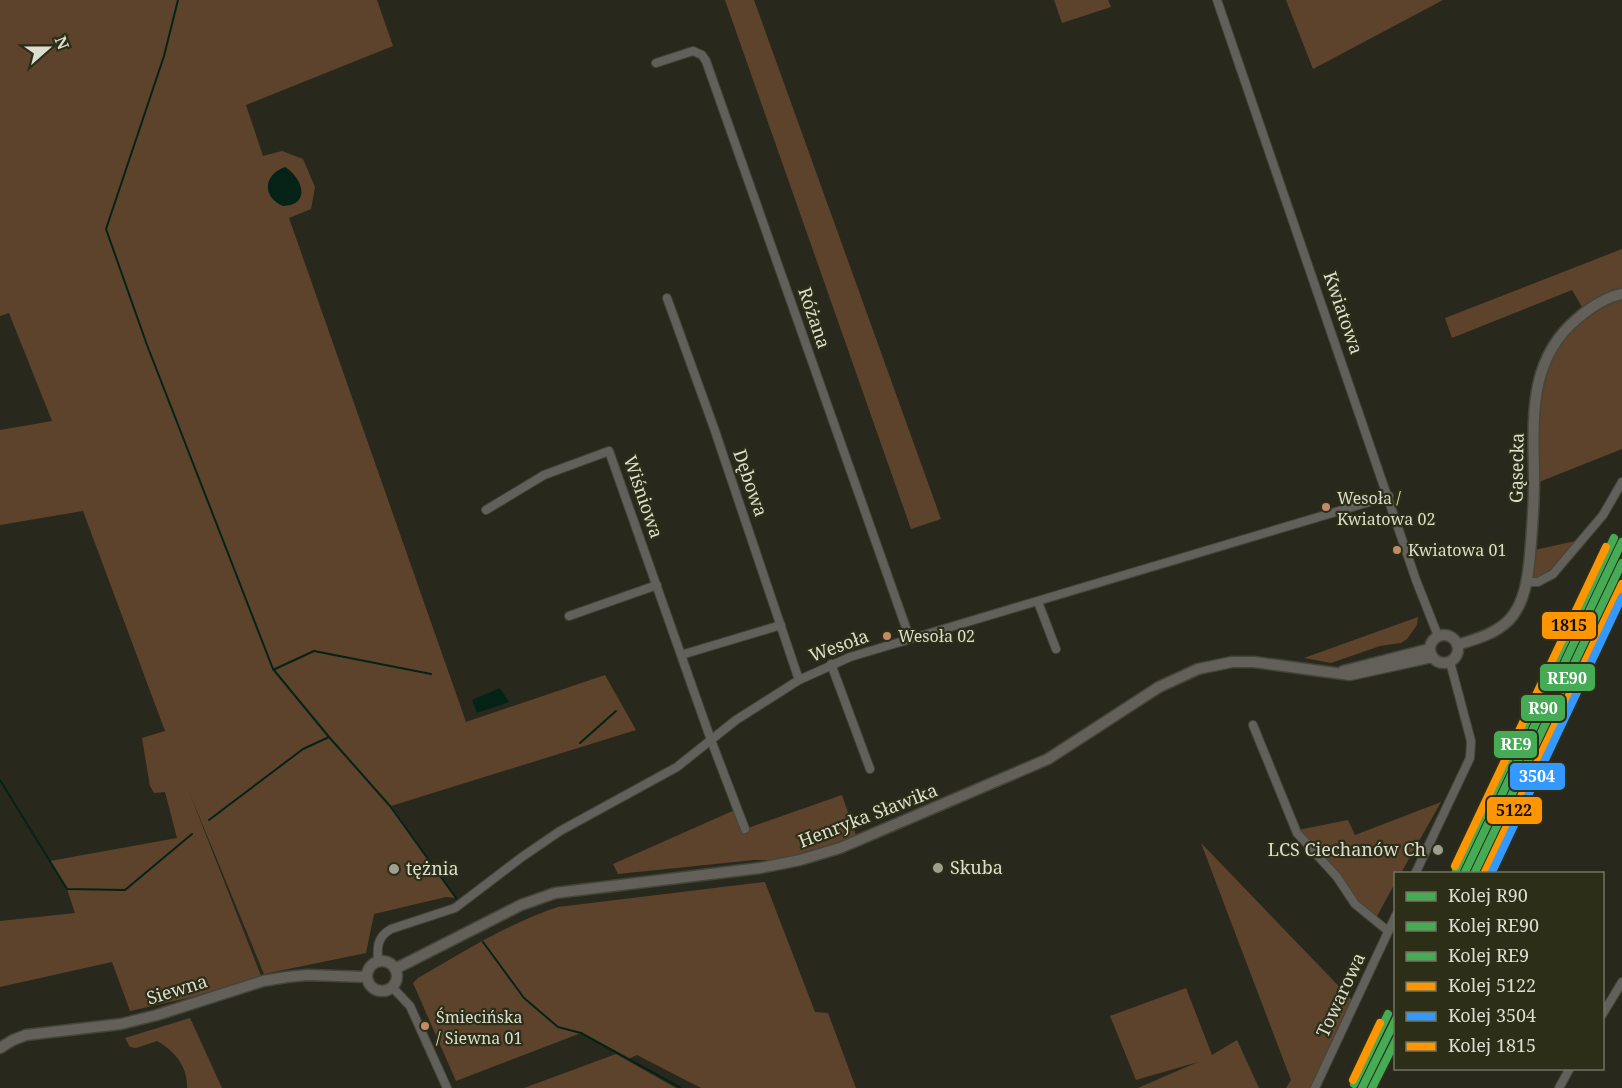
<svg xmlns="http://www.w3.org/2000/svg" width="1622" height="1088" font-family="'Noto Serif',serif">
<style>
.green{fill:#5e432c}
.water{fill:#042316}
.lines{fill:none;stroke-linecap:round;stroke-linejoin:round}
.stream{stroke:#042316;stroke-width:2}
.minor-casing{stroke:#44453a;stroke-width:10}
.major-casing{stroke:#44453a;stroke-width:13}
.minor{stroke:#62605a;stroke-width:8}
.major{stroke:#626058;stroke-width:10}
.rail-1-casing{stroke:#2c2e17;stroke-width:12}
.rail-2-casing{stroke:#2c2e17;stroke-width:12}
.rail-3-casing{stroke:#2c2e17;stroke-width:12}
.rail-4-casing{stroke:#2c2e17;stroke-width:12}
.rail-5-casing{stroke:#2c2e17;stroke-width:12}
.rail-6-casing{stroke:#2c2e17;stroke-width:12}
.rail-1{stroke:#45ab55;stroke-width:8}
.rail-2{stroke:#45ab55;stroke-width:8}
.rail-3{stroke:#45ab55;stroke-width:8}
.rail-4{stroke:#ff9500;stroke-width:8}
.rail-5{stroke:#39f;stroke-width:8}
.rail-6{stroke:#ff9500;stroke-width:8}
.bus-dot{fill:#c18c65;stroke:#2c2e17;stroke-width:2}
.poi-dot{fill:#9e9f91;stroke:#2c2e17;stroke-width:2}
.labels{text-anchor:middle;stroke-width:4.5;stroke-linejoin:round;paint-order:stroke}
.bus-label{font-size:16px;fill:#ddded0;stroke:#2c2e17;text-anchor:start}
.street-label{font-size:18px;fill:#ddded0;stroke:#2c2e17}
.poi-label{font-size:18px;fill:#ddded0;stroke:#2c2e17;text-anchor:start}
.line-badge{stroke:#2c2e17;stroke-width:2}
.badge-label{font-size:16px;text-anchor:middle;font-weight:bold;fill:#fff}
.pale-badge-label{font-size:16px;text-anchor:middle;font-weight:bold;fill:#111}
</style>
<rect width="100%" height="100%" fill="#28291c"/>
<path class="green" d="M0,0h377l16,46 -147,59 17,51 19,-5 21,8 12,28 -4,22 -22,9 177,504 139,-47 31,55 -245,76 65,92 -10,-1 -72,17 -8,39 -102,21 -76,-185 75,192 -133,30 -18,-49 -112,25v-66l75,-8 -8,-24 -17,-28 127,-23 -12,-46 -11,1 -4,-7 -8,-48 23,-7 -82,-220 -83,14v-95l52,-9 -43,-108 -9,3z
M725,0h29l187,519 -30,10z
M1054,0h54l3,7 -49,16z
M1286,0h157l-130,69z
M1622,249v39l-25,9 -15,10 -10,-17 -120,48 -7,-20z
M1622,294v155l-88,35 5,-108 32,-52z
M1580,540l-27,34 -27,8 4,-31z
M1418,617l-1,8 -10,14 -6,4 -21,3 -49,17 -27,-5z
M842,795l16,46 -58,19h-46l-136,14 -5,-10 124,-55 11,30 -3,-10z
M1441,802l-40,71 -5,1 -1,9 -20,37 -15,-15 -62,-75 50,-10 7,15z
M1201,843l154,160 -40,85h-29l5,-8z
M765,882l50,130 13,1 28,75h-155l-64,-33 -9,4 -47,-26 -125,48 -43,-98 5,-5c47,-27 89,-54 140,-71z
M1186,988l26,67 25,-15 22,48h-121l60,-26 -62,18 -26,-64z
M190,1018l32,70h-35c1,-21 -12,-37 -30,-47l-21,7 -6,-1 -5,-9z
M616,1054l60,34h-152z"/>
<path class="water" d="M285,167c17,10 27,38 -2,39 -21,-9 -20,-31 2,-39z
M500,688l9,14 -32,11 -5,-13z"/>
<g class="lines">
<path class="stream" d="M178,0l-14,56 -58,173 41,116 126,324 56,68
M275,669l39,-18 117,23
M580,743l36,-32
M0,780l67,109 58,1 67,-56
M209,820l94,-71 26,-12 61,69 66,92
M483,942l41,56 34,29 23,6 100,55"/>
<g class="minor-casing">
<path id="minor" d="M1217,0l199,580 22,56
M656,63l37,-12 9,4 4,6 204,578
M667,298l47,130 85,252
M486,510l58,-35 65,-24 102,289 34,89
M1526,582h12l15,-8 50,-59 19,-33
M1038,602l18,47
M569,616l88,-31
M681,655l100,-30
M831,664l39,105
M1253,725l44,108 40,44 18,27 33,27
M1415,874l55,-116 1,-17 -21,-79
M378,962c-1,-15 -1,-25 13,-33l64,-21 67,-51 38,-26 117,-64 59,-47 63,-40 51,-23 539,-161
M392,987l18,19 37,82
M1602,1015l20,-33
M1315,1088l81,-173
M1559,1088l11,-20"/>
</g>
<g class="major-casing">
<path id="major" d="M1430 649a14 14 0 1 1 28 0a14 14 0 1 1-28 0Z
M1457,645c19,-6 39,-11 53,-26 15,-17 18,-42 20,-64 2,-24 4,-48 4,-73 0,-60 -8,-121 44,-164 12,-10 28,-21 44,-24
M1343,671l86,-22
M367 976a15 15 0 1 1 30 0a15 15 0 1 1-30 0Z
M395,969l126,-64 34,-12 205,-25 40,-8 40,-12 208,-89 111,-72 39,-18 34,-7h22l96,13 82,-18
M0,1048l13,-8 13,-5 95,-11 36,-9 106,-34 24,-4 20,-2 60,2"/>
</g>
<use href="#minor" class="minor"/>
<use href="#major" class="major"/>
<g class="rail-1-casing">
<path id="rail-1" d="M1464,874l158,-332
M1362,1088l34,-69"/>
</g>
<g class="rail-2-casing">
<path id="rail-2" d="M1474,874l148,-311
M1372,1088l24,-48"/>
</g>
<g class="rail-3-casing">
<path id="rail-3" d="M1456,870l158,-332
M1354,1084l34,-70"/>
</g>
<g class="rail-4-casing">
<path id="rail-4" d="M1484,874l138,-290"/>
</g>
<g class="rail-5-casing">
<path id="rail-5" d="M1491,874l131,-277"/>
</g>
<g class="rail-6-casing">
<path id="rail-6" d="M1455,866l151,-319
M1353,1080l27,-57"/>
</g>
<use href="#rail-1" class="rail-1"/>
<use href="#rail-2" class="rail-2"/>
<use href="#rail-3" class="rail-3"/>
<use href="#rail-4" class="rail-4"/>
<use href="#rail-5" class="rail-5"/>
<use href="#rail-6" class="rail-6"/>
</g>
<g class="bus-dot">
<circle cx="1326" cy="507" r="5"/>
<circle cx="1397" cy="550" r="5"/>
<circle cx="887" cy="636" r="5"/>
<circle cx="425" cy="1026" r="5"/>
</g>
<g class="poi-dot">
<circle cx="1438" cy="850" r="6"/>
<circle cx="938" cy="868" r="6"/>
<circle cx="394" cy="869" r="6"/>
</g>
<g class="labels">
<g class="bus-label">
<text x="1337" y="504">Wesoła /<tspan x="1337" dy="21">Kwiatowa 02</tspan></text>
<text x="1408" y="556">Kwiatowa 01</text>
<text x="898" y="642">Wesoła 02</text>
<text x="436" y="1023">Śmiecińska<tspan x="436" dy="21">/ Siewna 01</tspan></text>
</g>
<g class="street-label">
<text transform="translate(1343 313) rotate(71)" y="6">Kwiatowa</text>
<text transform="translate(814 318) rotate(71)" y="6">Różana</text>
<text transform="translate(1517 468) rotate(-89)" y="6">Gąsecka</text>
<text transform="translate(750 483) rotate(71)" y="6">Dębowa</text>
<text transform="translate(643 497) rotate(71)" y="6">Wiśniowa</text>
<text transform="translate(839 646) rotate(-20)" y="6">Wesoła</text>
<text transform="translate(868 816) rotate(-21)" y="6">Henryka Sławika</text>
<text transform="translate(177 990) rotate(-17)" y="6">Siewna</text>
<text transform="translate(1341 995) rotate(-65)" y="6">Towarowa</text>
</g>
<g class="poi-label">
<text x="1426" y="856" text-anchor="end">LCS Ciechanów Ch</text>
<text x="950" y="874">Skuba</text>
<text x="406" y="875">tężnia</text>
</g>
</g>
<g class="line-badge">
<rect x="1541" y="611" width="56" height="29" rx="6" fill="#ff9500"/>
<rect x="1539" y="663" width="57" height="29" rx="6" fill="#45ab55"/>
<rect x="1520" y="694" width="46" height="28" rx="6" fill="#45ab55"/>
<rect x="1493" y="730" width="45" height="29" rx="6" fill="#45ab55"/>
<rect x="1509" y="762" width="57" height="29" rx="6" fill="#39f"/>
<rect x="1486" y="796" width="57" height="29" rx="6" fill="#ff9500"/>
</g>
<g class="badge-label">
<text x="1567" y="684">RE90</text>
<text x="1543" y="714">R90</text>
<text x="1516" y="750">RE9</text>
<text x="1537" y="782">3504</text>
</g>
<g class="pale-badge-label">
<text x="1569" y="631">1815</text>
<text x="1514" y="816">5122</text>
</g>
<rect x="1394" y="872" width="210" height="198" fill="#2c2e17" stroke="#737461" stroke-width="1.5"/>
<rect x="1406" y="892" width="30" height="9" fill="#45ab55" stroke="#737461" stroke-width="1.5"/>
<text x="1448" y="902" font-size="18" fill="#ddded0">Kolej R90</text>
<rect x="1406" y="922" width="30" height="9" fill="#45ab55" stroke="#737461" stroke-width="1.5"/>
<text x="1448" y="932" font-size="18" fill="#ddded0">Kolej RE90</text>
<rect x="1406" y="952" width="30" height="9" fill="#45ab55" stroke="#737461" stroke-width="1.5"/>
<text x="1448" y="962" font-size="18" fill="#ddded0">Kolej RE9</text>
<rect x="1406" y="982" width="30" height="9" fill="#ff9500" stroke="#737461" stroke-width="1.5"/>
<text x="1448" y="992" font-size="18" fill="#ddded0">Kolej 5122</text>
<rect x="1406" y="1012" width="30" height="9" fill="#3399ff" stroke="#737461" stroke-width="1.5"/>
<text x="1448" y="1022" font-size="18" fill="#ddded0">Kolej 3504</text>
<rect x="1406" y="1042" width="30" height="9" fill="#ff9500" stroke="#737461" stroke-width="1.5"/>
<text x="1448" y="1052" font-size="18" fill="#ddded0">Kolej 1815</text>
<g transform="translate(48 48) rotate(69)" stroke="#2c2e17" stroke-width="4.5" paint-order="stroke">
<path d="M0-4.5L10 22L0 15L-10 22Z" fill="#ddded0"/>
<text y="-9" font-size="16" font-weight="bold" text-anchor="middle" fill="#ddded0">N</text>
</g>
</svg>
